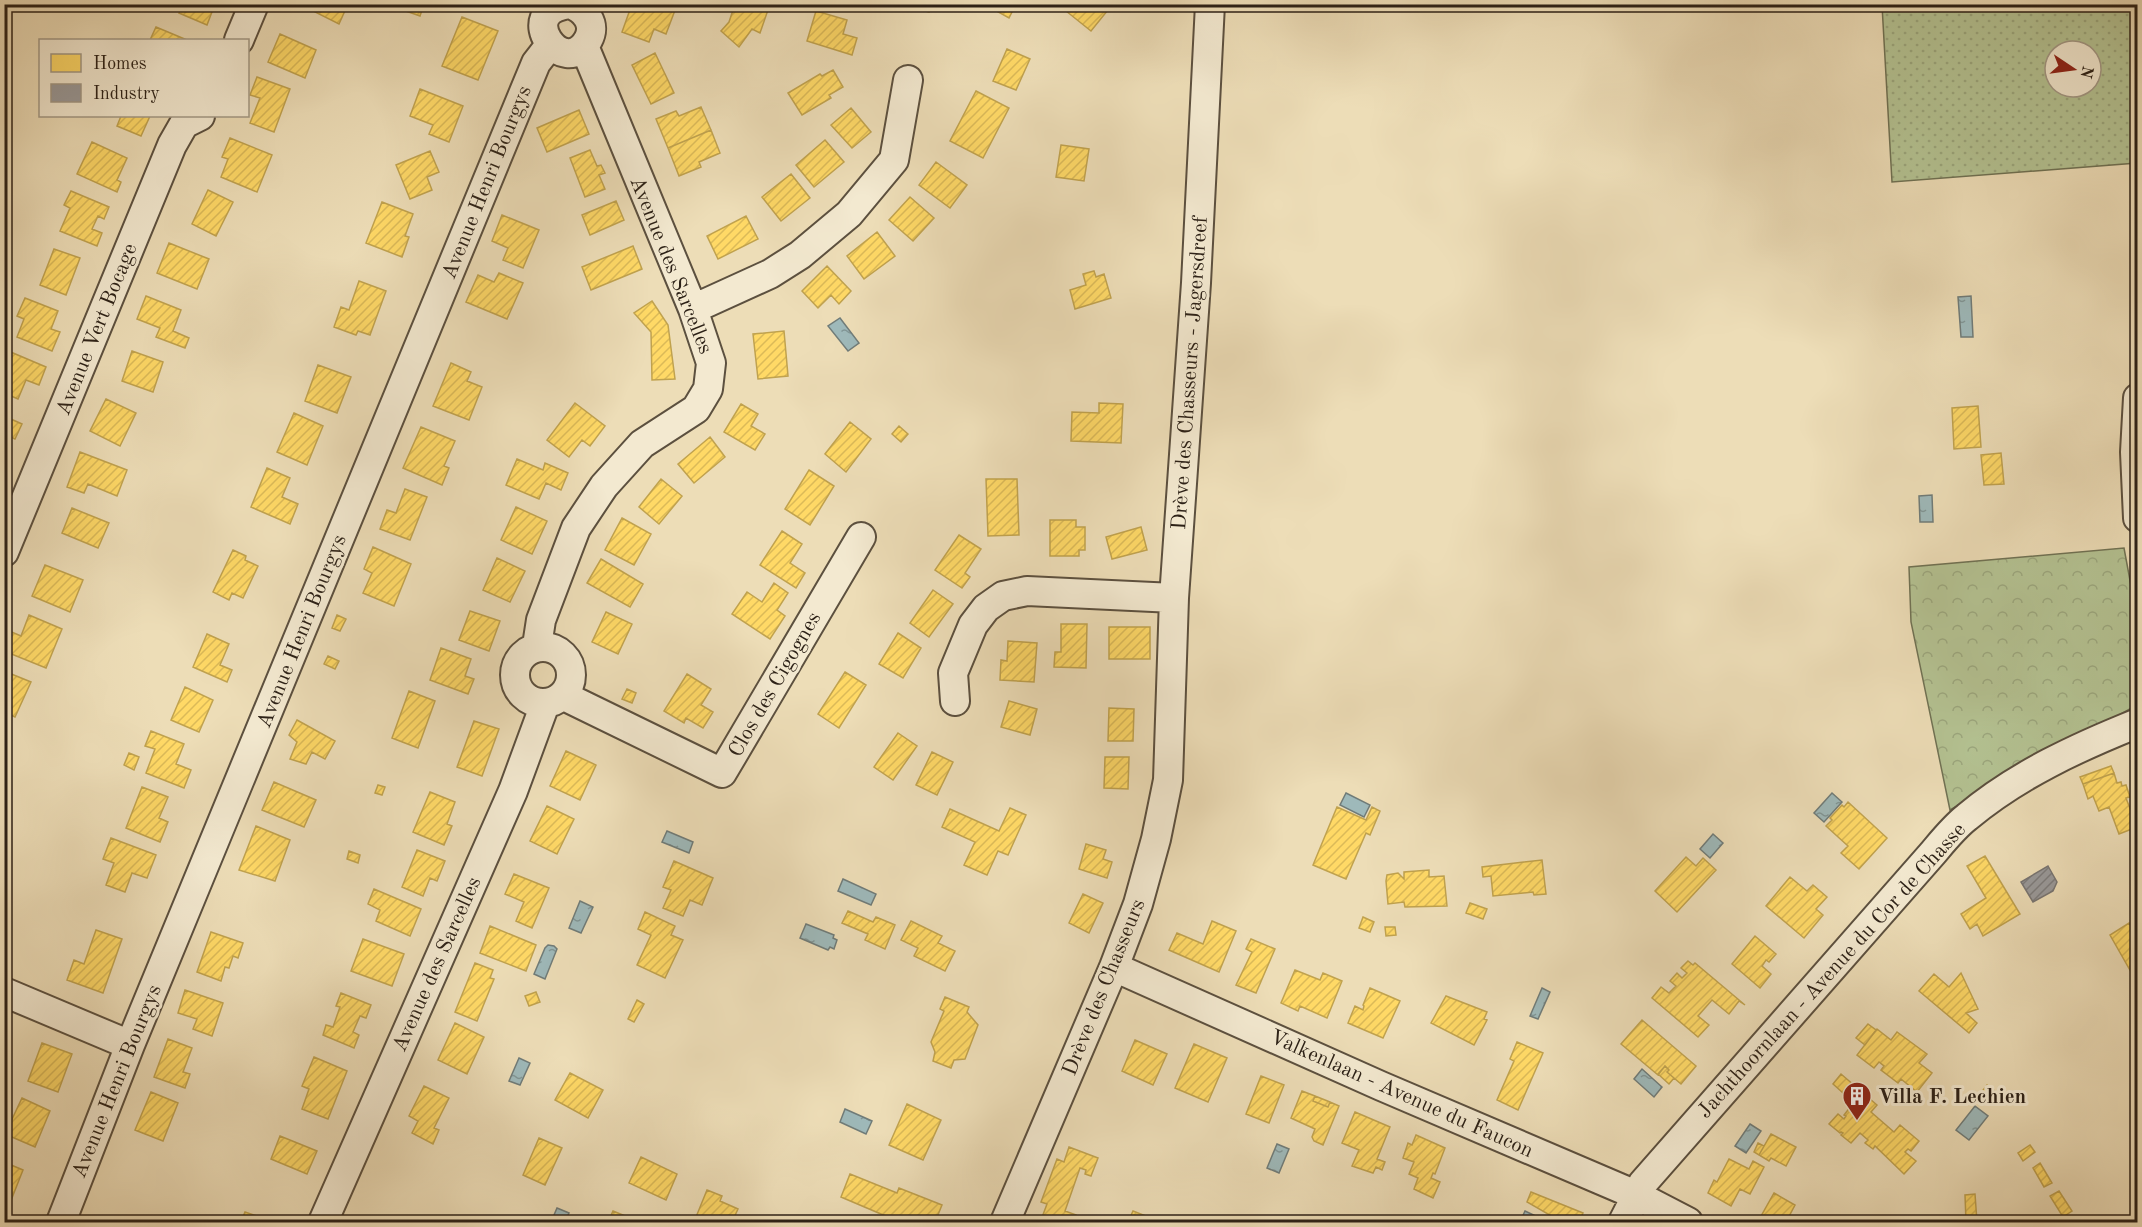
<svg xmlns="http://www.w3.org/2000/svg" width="2142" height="1227" font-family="'Old Standard TT',serif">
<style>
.grass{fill:url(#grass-dots);stroke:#707254;stroke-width:1.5;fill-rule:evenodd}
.forest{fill:url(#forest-crowns);stroke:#707254;stroke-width:1.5}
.water{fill:url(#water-ripples);stroke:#707c79;stroke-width:1.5}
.homes{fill:url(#homes-hatch);stroke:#c0a24e;stroke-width:1.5}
.industry{fill:url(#industry-hatch);stroke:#787572;stroke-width:1.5}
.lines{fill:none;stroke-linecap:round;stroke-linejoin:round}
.minor-casing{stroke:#5c503f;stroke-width:32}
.minor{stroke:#f3e9d0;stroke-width:28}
.labels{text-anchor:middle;stroke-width:6;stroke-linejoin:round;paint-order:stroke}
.street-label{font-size:21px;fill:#2c2117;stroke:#f3e9d0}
.poi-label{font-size:21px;font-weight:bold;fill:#2c2117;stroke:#f3e9d0;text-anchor:start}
</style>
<defs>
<pattern id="grass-dots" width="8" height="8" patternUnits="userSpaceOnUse" patternTransform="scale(1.5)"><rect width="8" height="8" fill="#b4c292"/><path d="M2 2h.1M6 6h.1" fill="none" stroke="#9ba67d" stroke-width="1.8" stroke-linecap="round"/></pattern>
<pattern id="forest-crowns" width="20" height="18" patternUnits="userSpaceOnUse" patternTransform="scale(1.5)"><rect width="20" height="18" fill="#b4c292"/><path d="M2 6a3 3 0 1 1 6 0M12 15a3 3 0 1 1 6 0" fill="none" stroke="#9ba67d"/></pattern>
<pattern id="water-ripples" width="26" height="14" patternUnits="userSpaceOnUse" patternTransform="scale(1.5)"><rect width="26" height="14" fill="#9eb9ba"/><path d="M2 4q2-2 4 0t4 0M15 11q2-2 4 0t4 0" fill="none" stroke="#819696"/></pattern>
<pattern id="homes-hatch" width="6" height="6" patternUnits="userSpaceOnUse" patternTransform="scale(1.5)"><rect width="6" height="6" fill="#ffd966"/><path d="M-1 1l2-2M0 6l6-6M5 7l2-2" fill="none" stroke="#dbba58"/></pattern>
<pattern id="industry-hatch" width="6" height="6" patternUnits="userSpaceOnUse" patternTransform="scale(1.5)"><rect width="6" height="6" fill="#999"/><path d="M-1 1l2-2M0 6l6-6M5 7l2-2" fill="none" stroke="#7d7c7c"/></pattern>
</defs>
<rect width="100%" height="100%" fill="#edddb7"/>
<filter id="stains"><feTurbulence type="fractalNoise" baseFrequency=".00333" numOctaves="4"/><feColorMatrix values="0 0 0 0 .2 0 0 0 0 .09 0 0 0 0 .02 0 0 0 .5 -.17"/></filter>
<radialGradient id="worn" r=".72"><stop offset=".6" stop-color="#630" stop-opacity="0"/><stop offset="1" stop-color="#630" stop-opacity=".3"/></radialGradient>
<path class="grass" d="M1882,5h255v158l-245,19zM2055,51h36v36h-36z"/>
<path class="forest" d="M2124,548l13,70v87l-187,105 -39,-188 -2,-55z"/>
<path class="water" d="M1971,296l2,41h-12l-3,-40z
M840,318l19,25 -11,8 -20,-25z
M1932,495l1,27h-13l-1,-26z
M1346,793l24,12 -6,12 -24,-12z
M1832,793l10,9 -18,20 -10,-9z
M667,831l26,11 -4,11 -27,-11z
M1713,834l10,9 -13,15 -10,-9z
M843,879l33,15 -5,11 -33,-14z
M580,901l13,6 -12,26 -12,-5z
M806,924l28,11 -1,3 4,2 -3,9 -4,-2 -2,3 -28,-12z
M548,945l6,1 3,3 -12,30 -11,-5 11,-26z
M1542,988l8,4 -12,27 -8,-3z
M519,1058l11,5 -10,22 -11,-4z
M1642,1069l20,18 -8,10 -20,-18z
M1975,1106l13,10 -19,24 -13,-10z
M845,1109l27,12 -6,13 -26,-12z
M1750,1124l11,7 -15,22 -11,-7z
M1277,1144l12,5 -10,24 -12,-5z
M557,1208l12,5 -4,9h-14z
M1525,1211l19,9 -2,2h-22z"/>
<path class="homes" d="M183,4h32l-8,21 -28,-12z
M311,4h37l-9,20 -30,-15z
M386,4h38l-4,12z
M632,4h44l1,1 -11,29 -12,-5 -5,13 -27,-10z
M735,4h28l6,3 -9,26 -8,-4 -13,18 -18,-16 8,-9z
M910,4h21l-2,8 -20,-6z
M984,4h32l-7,14z
M1072,4h40v1l-21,26 -25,-20z
M816,11l31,9 -4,14 14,4 -5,17 -45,-14z
M462,17l36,14 -20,49 -36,-14z
M156,27l31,13h-37z
M280,34l36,16 -11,28 -37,-16z
M1007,49l23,10 -14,31 -23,-9z
M655,53l19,40 -23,11 -19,-39z
M833,70l10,17 -14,8 2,3 -29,17 -14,-22 32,-19 2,2z
M257,77l33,12 -16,43 -24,-9 10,-25 -10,-3z
M420,89l43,17 -14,36 -20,-8 4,-9 -23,-9z
M976,91l33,17 -26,50 -33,-17z
M701,107l10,23 -43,18 -12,-29 20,-8 3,5z
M851,108l20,24 -19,16 -21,-23z
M579,110l10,24 -42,18 -10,-24z
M121,116h29l-9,20 -24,-10z
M711,130l9,23 -21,9 2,5 -22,9 -11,-28z
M230,138l42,17 -15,37 -36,-15 7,-18 -6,-2z
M825,140l19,22 -30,25 -18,-22z
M92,142l35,16 -10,22 4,2 -4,10 -40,-18z
M1061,145l28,4 -5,32 -28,-4z
M590,150l7,16 4,-1 4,8 -6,2 6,14 -20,8 -15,-39z
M430,151l9,21 -12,5 5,13 -22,9 -14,-34z
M936,162l31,23 -17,23 -31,-23z
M791,174l19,24 -29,23 -19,-24z
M208,190l25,12 -17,34 -24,-12z
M71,191l38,16 -5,12 -6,-3 -6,13 10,4 -5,13 -37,-15 10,-23 -6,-3z
M910,197l24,21 -21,23 -24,-21z
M616,201l8,19 -34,15 -8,-20z
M382,202l31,12 -8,22 4,1 -7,20 -36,-14z
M502,215l37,15 -16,38 -20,-8 5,-12 -16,-7z
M746,216l12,23 -40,20 -11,-23z
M877,232l18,24 -31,23 -17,-23z
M169,243l40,16 -12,30 -40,-16z
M633,246l9,23 -51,21 -9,-23z
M54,249l26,9 -14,37 -26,-10z
M827,266l24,25 -12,13 -8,-9 -13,13 -16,-17z
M1094,271l2,6 8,-3 7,24 -36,11 -5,-19 16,-5 -3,-11z
M499,273l24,10 -16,36 -41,-17 12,-27 16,7z
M359,281l27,10 -16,44 -12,-4 -2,4 -22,-8 7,-20 8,3z
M146,296l35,14 -8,21 16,7 -4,10 -29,-11 4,-9 -23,-9z
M25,298l33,13 -7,18 9,3 -8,19 -35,-14 7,-18 -7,-3z
M652,301l16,24 7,54 -23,1 -1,-48 -17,-19z
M784,331l4,45 -30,3 -5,-45z
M6,350l40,17 -7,18 -13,-5 -8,19 -14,-6v-38z
M132,351l31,11 -10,30 -31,-11z
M451,363l20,9 -4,9 15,6 -13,33 -36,-14z
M318,365l33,12 -14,36 -32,-12z
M106,399l30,14 -16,33 -30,-15z
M575,403l30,23 -15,20 -8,-6 -13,17 -22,-17z
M1099,403l24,1 -2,39 -50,-2 1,-29 27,1z
M741,404l17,10 -7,12 14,8 -10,16 -31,-18z
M1978,406l3,41 -27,2 -2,-41z
M294,413l29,13 -16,39 -30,-13z
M4,416l18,8 -7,15 -11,-5z
M850,422l21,17 -25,33 -21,-18z
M899,426l9,8 -7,8 -9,-8z
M421,427l34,14 -11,25 5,2 -7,17 -39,-17z
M710,437l15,20 -31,26 -16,-19z
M80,452l47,18 -10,26 -29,-12 -4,9 -17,-6z
M2001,453l3,31 -20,1 -3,-30z
M517,459l26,11 2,-7 23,10 -7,17 -15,-7 -7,16 -33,-14z
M267,468l23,10 -8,19 16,7 -8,20 -39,-17z
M809,470l25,16 -24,39 -25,-16z
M661,479l21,17 -23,28 -20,-17z
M986,479h31l2,56 -31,1z
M405,489l22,8 -17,43 -30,-11 7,-19 9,3z
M516,507l31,14 -15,33 -31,-14z
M72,508l37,15 -11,25 -36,-15z
M622,518l29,16 -17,31 -29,-15z
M1050,520h26v7h9v23h-6v6h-29z
M1141,527l6,23 -35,9 -6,-22z
M782,531l20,13 -12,19 15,10 -9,15 -36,-23z
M959,535l22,14 -16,24 5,4 -8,11 -27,-18z
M373,547l38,17 -17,42 -31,-13 9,-20 -8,-4z
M233,550l13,6 -1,4 13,6 -15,32 -11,-5 -3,7 -16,-8z
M497,558l28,13 -15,31 -27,-12z
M601,559l42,25 -13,23 -43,-24z
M45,565l38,15 -13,32 -38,-16z
M774,583l14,10 -11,17 8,6 -15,23 -38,-25 15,-22 15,10z
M933,590l20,14 -24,33 -19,-14z
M470,611l30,10 -11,30 -30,-11z
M606,612l26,12 -14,30 -26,-12z
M29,615l33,14 -16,39 -42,-17v-14l3,-7 14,6z
M337,615l9,4 -6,12 -8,-3z
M1061,624h26l-1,44 -32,-1 1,-15h6z
M1109,627h41v32h-41z
M898,633l23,15 -18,30 -24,-14z
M207,634l22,10 -9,21 12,5 -5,12 -34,-15z
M1008,641l29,2 -3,39 -34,-2 1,-20 6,1z
M441,648l30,11 -6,17 9,3 -6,15 -38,-14z
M328,656l11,5 -4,8 -11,-5z
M4,671l27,11 -16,35 -11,-5z
M845,672l21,13 -27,43 -21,-14z
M687,674l24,15 -10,16 12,7 -10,16 -17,-10 -2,5 -20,-12z
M185,687l28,13 -14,32 -28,-12z
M627,689l9,4 -4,10 -10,-4z
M409,691l26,10 -17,47 -26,-10z
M1009,701l28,8 -7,26 -29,-8z
M1109,708l25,1 -1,32h-25z
M297,720l38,21 -10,18 -13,-7 -6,12 -16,-5 7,-17 -8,-7z
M474,721l25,8 -17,47 -25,-9z
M151,731l33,13 -8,20 15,6 -7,18 -38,-15 9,-24 -10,-3z
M898,733l19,13 -24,34 -19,-13z
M566,751l30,14 -16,35 -30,-14z
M932,752l21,10 -16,33 -21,-10z
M129,753l10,4 -5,13 -10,-5z
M1105,757h24l-1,32 -24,-1z
M2111,766l3,7 -31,11 -3,-7z
M2114,773l3,10 4,-1 1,4 4,-1 4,12 -4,1 11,29 -18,7 -10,-27 -10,4 -6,-15 -5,3 -5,-15z
M274,782l42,18 -12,27 -42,-17z
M378,785l7,2 -3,8 -7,-2z
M142,787l26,10 -9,21 9,4 -8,20 -34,-14z
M430,792l25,10 -8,22 5,2 -8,19 -31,-13z
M1848,802l39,36 -28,31 -18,-16 7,-7 -22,-20 6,-6 -2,-2 12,-13 2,2z
M547,806l27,13 -17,35 -27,-13z
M1337,807l29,13 6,-13 8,4 -10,24 -4,-2 -20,46 -33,-14z
M1010,808l16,7 -18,40 -10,-4 -11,24 -23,-10 11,-23 -33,-15 8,-18 49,22z
M256,826l34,14 -15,41 -36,-11z
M111,838l45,17 -9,23 -15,-5 -7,19 -19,-7 8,-22 -11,-4z
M1086,844l20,6 -3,9 9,3 -5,16 -28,-9z
M417,850l28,11 -8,20 -7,-3 -7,18 -21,-9z
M349,851l11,4 -2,8 -11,-4z
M1985,856l35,58 -37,22 -6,-12 -7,5 -9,-15 25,-16 -19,-32z
M1686,857l10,9 7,-8 13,12 -39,42 -22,-21z
M1542,860l4,34 -12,1 -1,-3 -40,4 -2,-20 -8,1 -1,-10z
M674,861l39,17 -11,27 -12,-5 -7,16 -20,-8 8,-18 -8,-3z
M1429,870v7l15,-1 3,30 -42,1 -1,-5 -16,2 -2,-23 1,-6 11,-2 6,6v-7z
M514,874l35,14 -17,40 -16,-7 8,-19 -19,-8z
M1790,877l17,14 6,-6 14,12 -11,12 7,6 -19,23 -38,-32z
M374,889l47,20 -11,27 -34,-15 4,-11 -12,-6z
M1083,894l20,9 -14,30 -20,-10z
M1470,903l17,6 -4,10 -17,-6z
M848,911l25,11 3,-5 19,8 -10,24 -20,-9 3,-6 -26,-11z
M645,912l30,14 -4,9 12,5 -18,38 -28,-13 14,-30 -13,-6z
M1363,917l11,5 -4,10 -11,-4z
M911,921l31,15 -4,7 17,8 -10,20 -31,-15 4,-8 -17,-8z
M1212,921l24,10 -17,41 -50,-22 8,-17 26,11z
M2129,923l9,13v41l-3,2 -25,-44z
M490,926l46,19 -10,26 -46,-18z
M1385,927h10l1,8 -10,1z
M96,930l26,9 -19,54 -36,-13 7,-20 10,4z
M211,932l32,11 -5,15 -5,-2 -4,12 -4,-1 -4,14 -24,-9z
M1755,936l21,18 -7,8 -3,-2 -4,6 9,8 -11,14 -28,-24z
M363,939l41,15 -12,32 -41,-15z
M1251,939l24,10 -19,44 -20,-8 16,-33 -6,-3z
M1688,961l5,4 2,-2 50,42 -6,-4 -10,13 -17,-14 -14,16 11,9 -11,12 -46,-39 9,-11 8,6 7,-7 -6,-5 7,-8 5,5 5,-5 -6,-5z
M475,963l18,7 -3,8 4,1 -17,42 -22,-9z
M1295,970l25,10 3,-7 19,8 -15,37 -27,-12 -2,5 -17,-8z
M1961,973l17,36 -12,4 11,10 -8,10 -50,-42 15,-17 15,13z
M1370,988l30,13 -17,37 -35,-15 7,-17 8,4 1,-4 -1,-1z
M185,990l38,13 -11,33 -19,-7 4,-10 -19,-6z
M536,992l4,10 -11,4 -4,-10z
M341,993l30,12 -5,13 -6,-2 -7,16 6,3 -5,13 -31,-13 3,-10 7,2 7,-20 -4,-1z
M1446,996l41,16 -3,7 3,1 -13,25 -43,-22z
M945,997l24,10 -2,5 11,13 -13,34 -11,1 -3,8 -18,-7 2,-9 -4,-10 13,-31 -4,-2z
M637,1000l7,4 -10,18 -6,-3z
M1642,1020l54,46 -15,18 -14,-12 2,-2 -4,-4 -7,9 -37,-31z
M455,1023l29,14 -17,37 -29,-14z
M1868,1024l8,6 -11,15 -9,-7z
M1877,1029l14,11 6,-8 30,22 -8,9 13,10 -15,19 -16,-13 -3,4 -17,-13 3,-4 -5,-4 -5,6 -17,-13z
M168,1039l24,9 -9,24 7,2 -5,14 -31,-11z
M1135,1040l32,14 -14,31 -31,-14z
M1517,1042l26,11 -25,57 -21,-10 17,-39 -4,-2z
M42,1043l30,11 -14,38 -30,-11z
M1194,1044l33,14 -19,44 -33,-14z
M314,1057l33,14 -19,48 -26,-10 7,-20 -7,-3z
M1665,1066l4,4 -2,2 7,6 -5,6 -11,-10z
M570,1073l33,17 -15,28 -33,-18z
M1841,1074l36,31 -6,7 23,20 6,-7 19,16 -8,10 -3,-2 -3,3 11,9 -12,13 -29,-28 -2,3 -8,-6 3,-3 -8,-7 -9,10 -10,-8 2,-2 -2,-1 -1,1 -11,-9 9,-10 6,5 2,-3 -2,-1 7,-9 10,8 2,-3 -30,-27z
M1261,1076l23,9 -15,38 -23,-9z
M1987,1085l9,7 -7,9 -9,-7z
M424,1086l25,12 -15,30 5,2 -6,14 -21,-11 6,-12 -9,-5z
M1302,1091l13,5 -2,5 15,6 2,-5 9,4 -16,39 -9,-4 -2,-4 3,-8 -24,-11z
M151,1092l27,11 -15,38 -28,-11z
M1315,1096l15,6 -2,5 -15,-6z
M22,1098l28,13 -15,36 -30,-13z
M907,1104l34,16 -18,40 -34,-15z
M1355,1112l35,15 -13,32 8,3 -3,8 -6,-3 -3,6 -21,-7 7,-16 -17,-7z
M1771,1134l25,13 -10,19 -15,-8 -2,3 -10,-6z
M1416,1135l29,13 -10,26 -2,-1 -2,5 9,4 -7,16 -19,-9 4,-11 -9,-4 5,-12 -11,-4 5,-15 4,2z
M280,1136l37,15 -10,23 -36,-15z
M539,1138l23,10 -17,37 -22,-10z
M1758,1143l6,3 -5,9 -5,-3z
M2030,1145l5,7 -12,9 -5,-8z
M1069,1147l29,11 -7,18 -6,-2 1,-4 -6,-2 -15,43 11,4 -3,7h-27l-5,-2 6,-16 -6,-2 16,-43 7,3z
M641,1157l36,17 -11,26 -37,-17z
M1729,1159l20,10 4,-8 11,6 -14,27 -10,-5 -9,17 -23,-13 6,-13 3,2z
M4,1162l19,8 -15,38 -4,-1z
M2040,1163l12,20 -8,4 -11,-19z
M850,1174l47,19 2,-5 43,17 -7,17h-49l2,-5 -47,-20z
M707,1190l15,6 -2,5 18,8 -6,13h-22l-14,-5z
M2059,1191l13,20 -9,6 -13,-21z
M1531,1192l52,21 -4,9h-26l2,-4 -28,-16z
M1774,1193l21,12 -9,17h-18l-8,-4z
M1975,1194l2,28h-11l-1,-27z
M613,1211l27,11h-32z
M1133,1211l28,11h-33z
M245,1212l29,10h-33z"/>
<path class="industry" d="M2048,866l9,16 -4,9 -20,11 -12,-20z"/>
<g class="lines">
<g class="minor-casing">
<path id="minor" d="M569,4c-57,7 -5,78 19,36 9,-16 -3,-31 -18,-36
M239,40l15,-36
M693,309l77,-35 30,-19 49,-41 45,-54 14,-80
M2138,398l-3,54 3,66
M4,552l168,-407 12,-21 16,-8
M537,646l4,-26 35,-92 28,-42 38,-42 54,-35 12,-20 3,-26 -18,-54 -109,-263
M515 675a28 28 0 1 1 56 0a28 28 0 1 1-56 0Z
M564,696l158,77 139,-236
M955,701l-2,-28 20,-48 13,-17 17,-12 24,-5 147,7
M1114,967l267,119 255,109 52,27
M4,992l126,53
M61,1222l69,-177 406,-982 14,-18
M323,1222l190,-431 32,-87
M1005,1222l109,-255 24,-63 18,-65 12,-59 6,-182 22,-315 14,-279
M1623,1222l20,-39 289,-329c11,-13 22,-27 35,-37 50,-42 111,-70 171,-94"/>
</g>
<use href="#minor" class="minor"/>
</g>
<defs>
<g id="building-pin" transform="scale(1.5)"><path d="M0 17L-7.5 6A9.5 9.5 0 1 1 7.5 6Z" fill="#8f2418" stroke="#f3e9d0"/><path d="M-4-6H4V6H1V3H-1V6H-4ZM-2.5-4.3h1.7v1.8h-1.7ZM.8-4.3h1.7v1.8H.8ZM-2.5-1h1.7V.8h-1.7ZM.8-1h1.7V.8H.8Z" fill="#fff"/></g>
</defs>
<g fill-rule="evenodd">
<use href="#building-pin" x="1857" y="1096"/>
</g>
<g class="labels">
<g class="street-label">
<text transform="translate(486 182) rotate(-68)" y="7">Avenue Henri Bourgys</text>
<text transform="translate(672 265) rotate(68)" y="7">Avenue des Sarcelles</text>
<text transform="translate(96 329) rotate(-68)" y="7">Avenue Vert Bocage</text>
<text transform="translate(1189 373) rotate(-86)" y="7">Drève des Chasseurs - Jagersdreef</text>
<text transform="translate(301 631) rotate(-68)" y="7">Avenue Henri Bourgys</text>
<text transform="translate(774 684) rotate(-60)" y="7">Clos des Cigognes</text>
<text transform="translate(436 964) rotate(-66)" y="7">Avenue des Sarcelles</text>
<text transform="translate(1831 970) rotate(-48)" y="7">Jachthoornlaan - Avenue du Cor de Chasse</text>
<text transform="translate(1103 987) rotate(-68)" y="7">Drève des Chasseurs</text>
<text transform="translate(116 1081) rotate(-68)" y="7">Avenue Henri Bourgys</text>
<text transform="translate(1402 1093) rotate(24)" y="7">Valkenlaan - Avenue du Faucon</text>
</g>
<g class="poi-label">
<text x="1878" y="1103">Villa F. Lechien</text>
</g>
</g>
<rect width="2142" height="1227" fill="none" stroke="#edddb7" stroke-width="24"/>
<rect x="6" y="6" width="2130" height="1215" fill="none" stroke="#2c2117" stroke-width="3"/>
<rect x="12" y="12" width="2118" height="1203" fill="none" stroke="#2c2117" stroke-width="1.5"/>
<rect x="39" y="39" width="210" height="78" fill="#f3e9d0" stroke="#a39986" stroke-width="1.5"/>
<rect x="51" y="54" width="30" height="18" fill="#ffd966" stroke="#a39986" stroke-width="1.5"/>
<text x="93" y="69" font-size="18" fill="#2c2117">Homes</text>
<rect x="51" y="84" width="30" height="18" fill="#999999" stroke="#a39986" stroke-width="1.5"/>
<text x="93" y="99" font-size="18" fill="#2c2117">Industry</text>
<g transform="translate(2073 69) rotate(103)"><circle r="28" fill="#f3e9d0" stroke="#a39986" stroke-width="1.5"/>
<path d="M0-4.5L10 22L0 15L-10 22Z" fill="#8f2418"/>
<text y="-9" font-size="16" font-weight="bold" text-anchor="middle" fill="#2c2117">N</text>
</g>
<rect width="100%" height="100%" filter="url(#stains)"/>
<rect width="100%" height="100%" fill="url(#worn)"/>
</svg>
